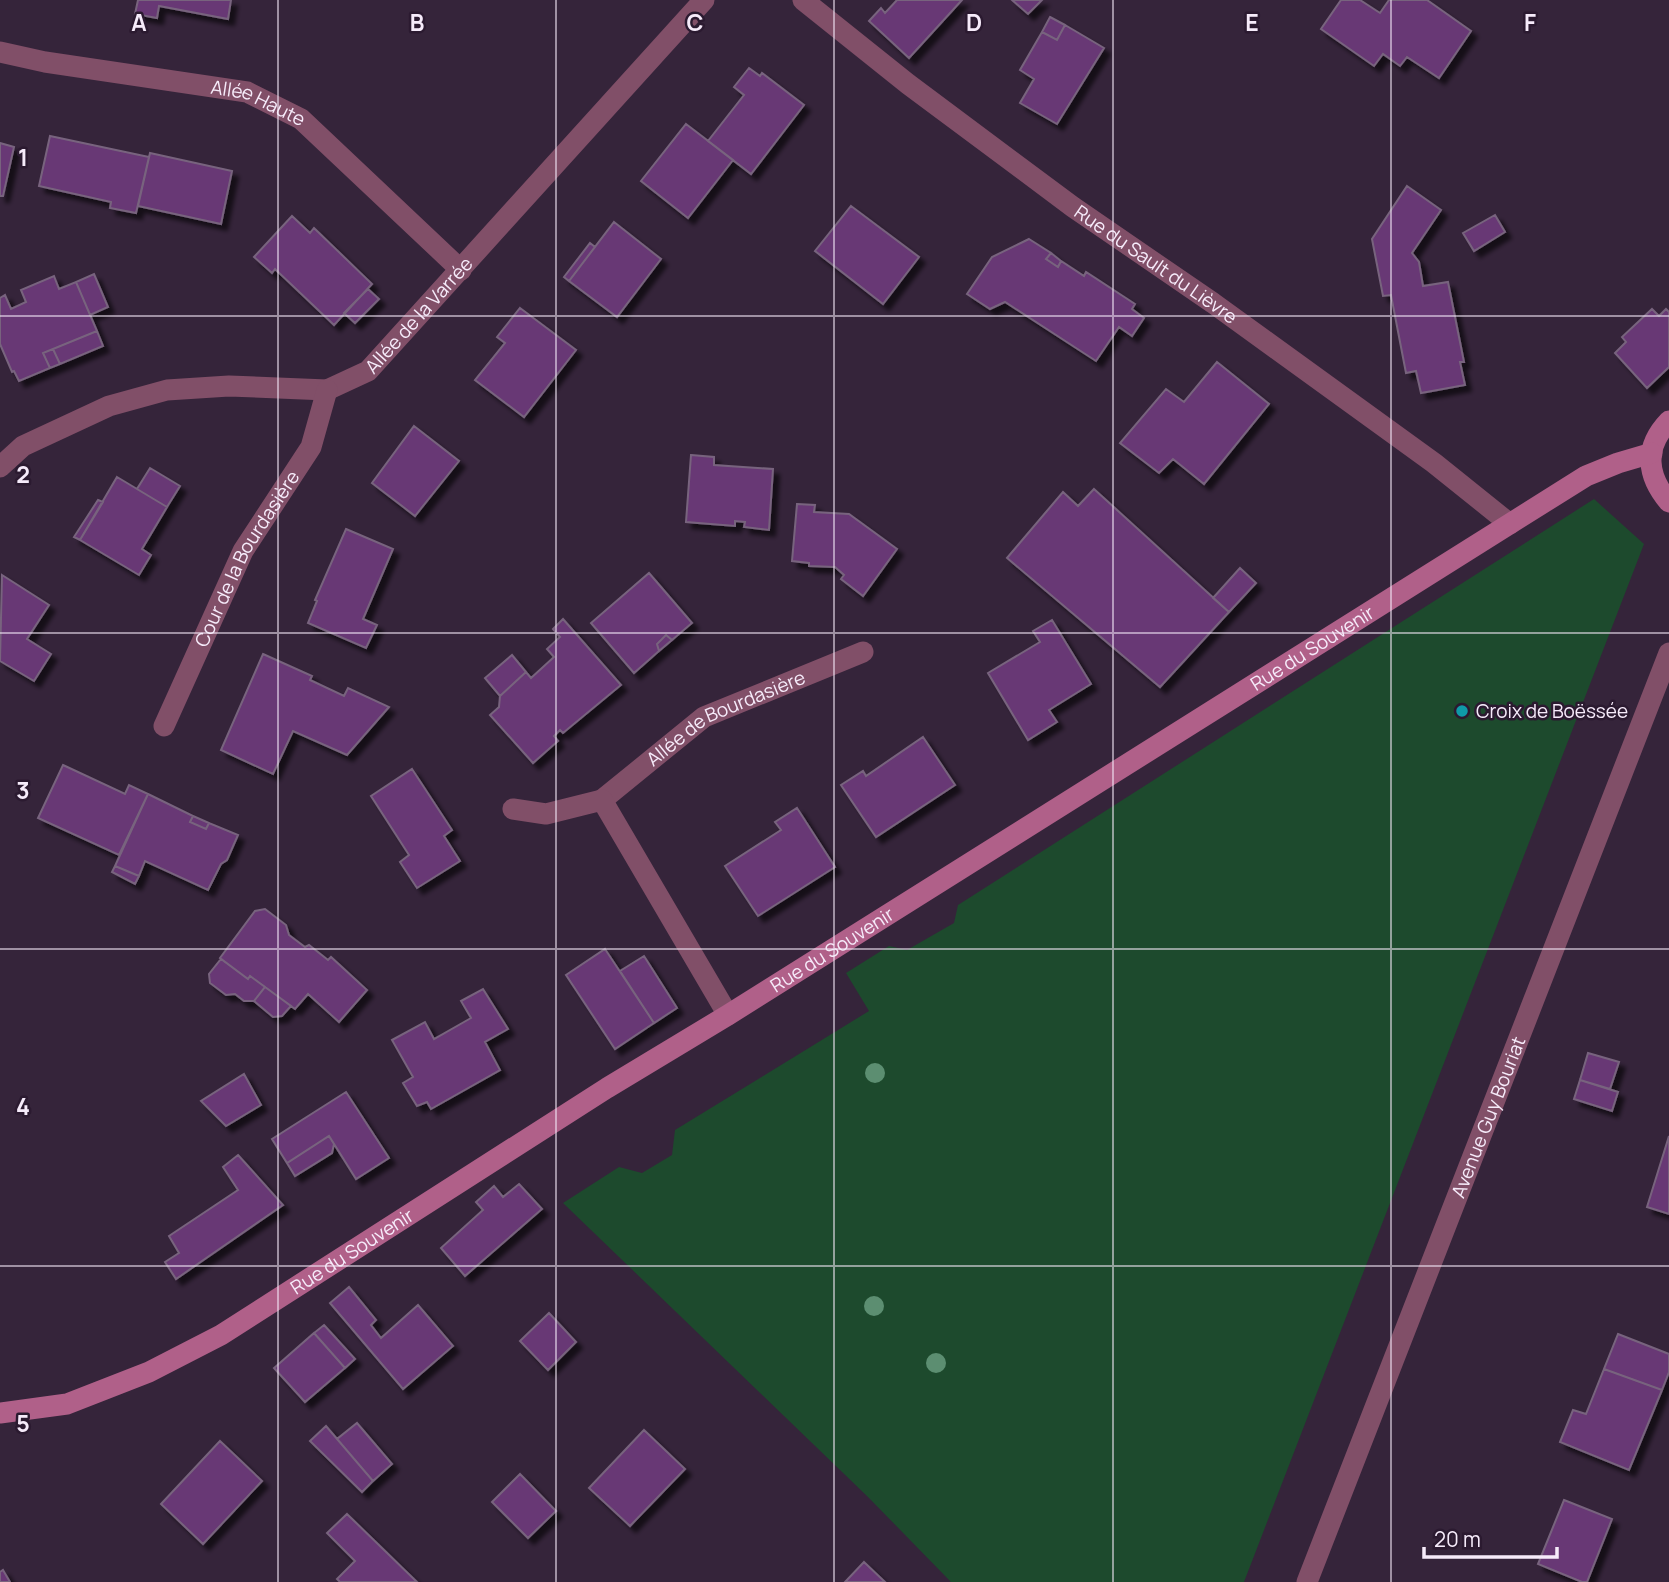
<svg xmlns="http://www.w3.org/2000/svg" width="1669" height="1582" font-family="Manrope,sans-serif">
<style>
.green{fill:#1d4a2d}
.building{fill:#673874;stroke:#78647e;stroke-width:2;filter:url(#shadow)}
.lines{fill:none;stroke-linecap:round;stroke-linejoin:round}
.street{stroke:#814f68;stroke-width:21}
.secondary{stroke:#b06089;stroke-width:21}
.tree{fill:#5c8e71}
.grid{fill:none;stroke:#f6ebfa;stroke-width:2;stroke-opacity:0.55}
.culture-dot{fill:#0f9aa8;stroke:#2b1a30;stroke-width:2.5}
.labels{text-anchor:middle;stroke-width:5;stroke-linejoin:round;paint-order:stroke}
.street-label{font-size:19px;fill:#f6ebfa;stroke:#2b1a30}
.poi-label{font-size:19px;fill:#f6ebfa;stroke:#2b1a30;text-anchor:start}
.grid-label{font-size:23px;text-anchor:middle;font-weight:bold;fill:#f6ebfa;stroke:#2b1a30;stroke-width:5;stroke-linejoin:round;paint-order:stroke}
</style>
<defs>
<filter id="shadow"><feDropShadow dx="6" dy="6" stdDeviation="2" flood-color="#0009"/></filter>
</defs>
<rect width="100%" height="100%" fill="#35243a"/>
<path class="green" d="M1594,499l50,45 -400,1038h-293l-83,-85 -305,-294 56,-36 23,6 30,-18 3,-25 194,-119 -23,-38 43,-27 18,4 47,-27 4,-18z"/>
<path class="building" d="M138,0h93l-3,19 -69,-13 -2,12 -22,-4z
M897,0h65l-53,58 -40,-37 12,-13 4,5z
M1012,0h30l-14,14z
M1341,0h19l20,13 9,-13h38l44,31 -32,47 -32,-21 -7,9 -17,-12 -9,12 -53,-37z
M1050,17l15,8 -8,15 -15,-8z
M1065,25l39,23 -47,76 -37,-21 14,-24 -14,-9 22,-38 15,8z
M749,68l11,8 2,-3 42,32 -53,69 -43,-33 36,-46 -10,-8z
M686,124l47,36 -45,58 -47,-37z
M50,136l99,21 -13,56 -26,-5 1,-6 -72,-16z
M0,143l14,4 -11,49h-3z
M150,153l82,18 -11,53 -83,-18z
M1407,186l34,24 -29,43 7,9 4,24 25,-4 16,80h-4l5,23 -44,8 -5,-22 -10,2 -15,-78 -8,1 -11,-57z
M851,206l68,51 -36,47 -68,-53z
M1495,215l10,17 -31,19 -11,-18z
M292,216l18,17 4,-5 58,56 -38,41 -59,-56 -3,4 -18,-16z
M614,222l47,37 -44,58 -48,-36z
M1029,239l22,14 -5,6 12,8 3,-6 23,15 2,-4 49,32 -3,5 12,9 -12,18 -13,-9 -23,34 -91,-59 -15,7 -23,-15 25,-37z
M590,243l5,4 -26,34 -5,-4z
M1051,253l10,8 -3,6 -12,-8z
M94,274l14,33 -18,8 -14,-33z
M54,276l5,13 17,-7 21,49 -54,22 7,15 -31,13 -5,-10 -2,1 -12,-28v-46l5,-3 6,14 15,-7 -5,-12z
M368,289l11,10 -24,24 -11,-10z
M520,308l56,42 -52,67 -49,-37 30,-37 -8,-6z
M1652,309l7,7 7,-7 3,3v55l-22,21 -32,-35 11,-11 -4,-5z
M97,331l6,15 -43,18 -7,-15z
M53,349l7,15 -10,4 -7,-15z
M1217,362l52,42 -65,80 -31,-25 -14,14 -39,-30 46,-54 18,13z
M414,426l45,35 -44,55 -43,-33z
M691,455l23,2v8l59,4 -4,61 -25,-3 1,-5 -10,-1v5l-49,-4z
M150,468l30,18 -13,21 -30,-18z
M117,477l50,30 -25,42 9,6 -12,20 -59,-35z
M1094,489l135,123 -69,75 -153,-129 56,-66 15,14z
M98,500l5,2 -23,38 -6,-3z
M797,504l18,1 -1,7 35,2 48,35 -34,47 -22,-17 3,-4 -9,-8 -26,-1v-3l-17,-2z
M346,529l47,20 -30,70 14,6 -11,23 -58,-25 9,-22 -2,-1z
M1240,568l16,15 -27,29 -16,-14z
M649,573l43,50 -20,17 -6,-5 -9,9 2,7 -25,22 -43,-50z
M2,575l47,30 -22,34 24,15 -17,27 -34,-20z
M563,619l58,66 -58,48 -3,-3 -6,6 4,5 -25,22 -43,-48 9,-8 1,-11 26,-24 5,6 23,-21 -7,-8 13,-12 -7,-8z
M1052,620l39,64 -42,26 8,12 -29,18 -40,-67 52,-31 -7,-11z
M666,635l6,5 -13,11 -2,-7z
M263,654l49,22 -2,4 34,16 4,-8 41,19 -42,48 -54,-24 -20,43 -52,-24z
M512,655l14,17 -26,24 -15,-18z
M923,737l32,48 -79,52 -35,-52 22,-14 3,5z
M63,765l62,29 4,-9 19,9 -29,61 -81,-37z
M412,769l40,61 -8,6 16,25 -43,27 -17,-26 9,-7 -38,-59z
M148,794l45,22 -3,6 16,7 3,-6 29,12 -11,25 -6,4 -13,26 -63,-29 -6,15 -24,-10z
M797,808l38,59 -77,49 -33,-50 56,-36 -6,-8z
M193,816l16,7 -3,6 -16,-7z
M115,866l24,10 -4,8 -23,-12z
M265,909l21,16 3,10 16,12 4,-2 19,15 3,-3 36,33 -28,32 -31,-28 -13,15 -45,-33 -2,3 -28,-21 35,-47z
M605,949l49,74 -39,26 -49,-74z
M644,956l33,52 -23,15 -34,-52z
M221,959l27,20 2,-3 15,11 -11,14h-10l-9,-7 -9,1 -16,-12 -1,-9z
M265,987l26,19 -9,10 -9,1 -19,-16z
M483,989l25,40 -23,13 15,28 -69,39 -4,-7 -10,4 -14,-23 10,-6 -21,-37 33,-18 9,17 37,-21 -10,-17z
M1588,1053l31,9 -9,27 -30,-9z
M244,1074l17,31 -35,21 -25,-25z
M1580,1080l38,12 -6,19 -38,-12z
M346,1092l43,66 -33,21 -27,-43 -42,27 -15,-24z
M329,1136l5,8 -2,9 -37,23 -8,-13z
M1669,1136v78l-22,-7z
M238,1155l45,50 -107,74 -11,-17 14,-9 -10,-17 69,-46 -15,-23z
M519,1184l23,25 -77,67 -24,-28 42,-38 -7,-8 18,-16 9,11z
M349,1287l27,33 -5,5 10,13 37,-33 35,41 -50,43 -73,-86z
M549,1313l27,29 -28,28 -28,-29z
M324,1325l31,34 -10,9 -31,-35z
M314,1333l31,35 -40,34 -31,-34z
M1618,1334l51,20v18l-7,18 -58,-21z
M1604,1369l58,21 -33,80 -69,-28 13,-32 13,4z
M357,1423l35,41 -19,17 -36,-42z
M326,1426l47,55 -11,11 -52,-51z
M644,1430l41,39 -55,57 -41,-38z
M220,1441l42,40 -59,63 -42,-40z
M520,1474l36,37 -28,27 -36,-36z
M1564,1500l48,19 -25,63h-5l-44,-18z
M347,1514l70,68h-77l-3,-3 18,-18 -28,-28z
M864,1562l21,20h-40z
M3,1570l7,12h-10v-10z"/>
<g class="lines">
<g class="street">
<path id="s1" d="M803,0l105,84 165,123 140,96 221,160 76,61"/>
<path id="s2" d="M0,52l45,10 202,30 54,27 160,151"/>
<path id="s3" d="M0,467l23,-21 86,-40 58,-16 62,-4 98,4 41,-19 336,-371"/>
<path id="s4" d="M164,726l79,-175 68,-104 16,-57"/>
<path id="s5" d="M602,800l102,-83 159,-65"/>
<path d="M513,809l33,5 56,-14 126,215"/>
<path id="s6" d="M1307,1582l362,-929"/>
</g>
<g class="secondary">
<path d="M1669,421c-26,27 -22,55 0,81"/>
<path id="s7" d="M0,1413l67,-9 82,-32 72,-37 386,-247 121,-73 858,-539 32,-13 34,-10"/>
</g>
</g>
<g class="tree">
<circle cx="875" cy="1073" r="10"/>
<circle cx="874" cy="1306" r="10"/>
<circle cx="936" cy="1363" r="10"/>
</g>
<path class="grid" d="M278,0v1582M556,0v1582M834,0v1582M1113,0v1582M1391,0v1582M0,316h1669M0,633h1669M0,949h1669M0,1266h1669"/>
<circle class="culture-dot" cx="1462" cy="711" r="7"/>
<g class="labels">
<g class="street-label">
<text dy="7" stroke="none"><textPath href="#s2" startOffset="264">Allée Haute</textPath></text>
<text dy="7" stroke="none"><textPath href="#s1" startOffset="441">Rue du Sault du Lièvre</textPath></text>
<text dy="7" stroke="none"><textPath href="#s3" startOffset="467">Allée de la Varrée</textPath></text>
<text dy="7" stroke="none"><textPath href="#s4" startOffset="187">Cour de la Bourdasière</textPath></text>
<text dy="7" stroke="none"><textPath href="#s7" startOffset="1526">Rue du Souvenir</textPath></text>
<text dy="7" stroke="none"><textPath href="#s5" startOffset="150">Allée de Bourdasière</textPath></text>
<text dy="7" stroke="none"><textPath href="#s7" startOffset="959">Rue du Souvenir</textPath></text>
<text dy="7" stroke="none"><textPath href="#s6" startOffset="499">Avenue Guy Bouriat</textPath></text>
<text dy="7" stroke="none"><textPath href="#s7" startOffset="392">Rue du Souvenir</textPath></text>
</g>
<g class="poi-label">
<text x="1476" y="718">Croix de Boëssée</text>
</g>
</g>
<g class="grid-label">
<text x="139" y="31">A</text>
<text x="417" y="31">B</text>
<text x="695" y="31">C</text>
<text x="974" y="31">D</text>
<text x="1252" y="31">E</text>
<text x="1530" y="31">F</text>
<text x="23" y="166">1</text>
<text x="23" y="483">2</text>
<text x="23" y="799">3</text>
<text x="23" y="1115">4</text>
<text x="23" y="1432">5</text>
</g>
<path d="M1424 1547v10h133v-10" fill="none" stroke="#f6ebfa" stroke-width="3.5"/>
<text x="1434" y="1547" font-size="21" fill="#f6ebfa" stroke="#2b1a30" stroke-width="5" paint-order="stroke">20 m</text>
</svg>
